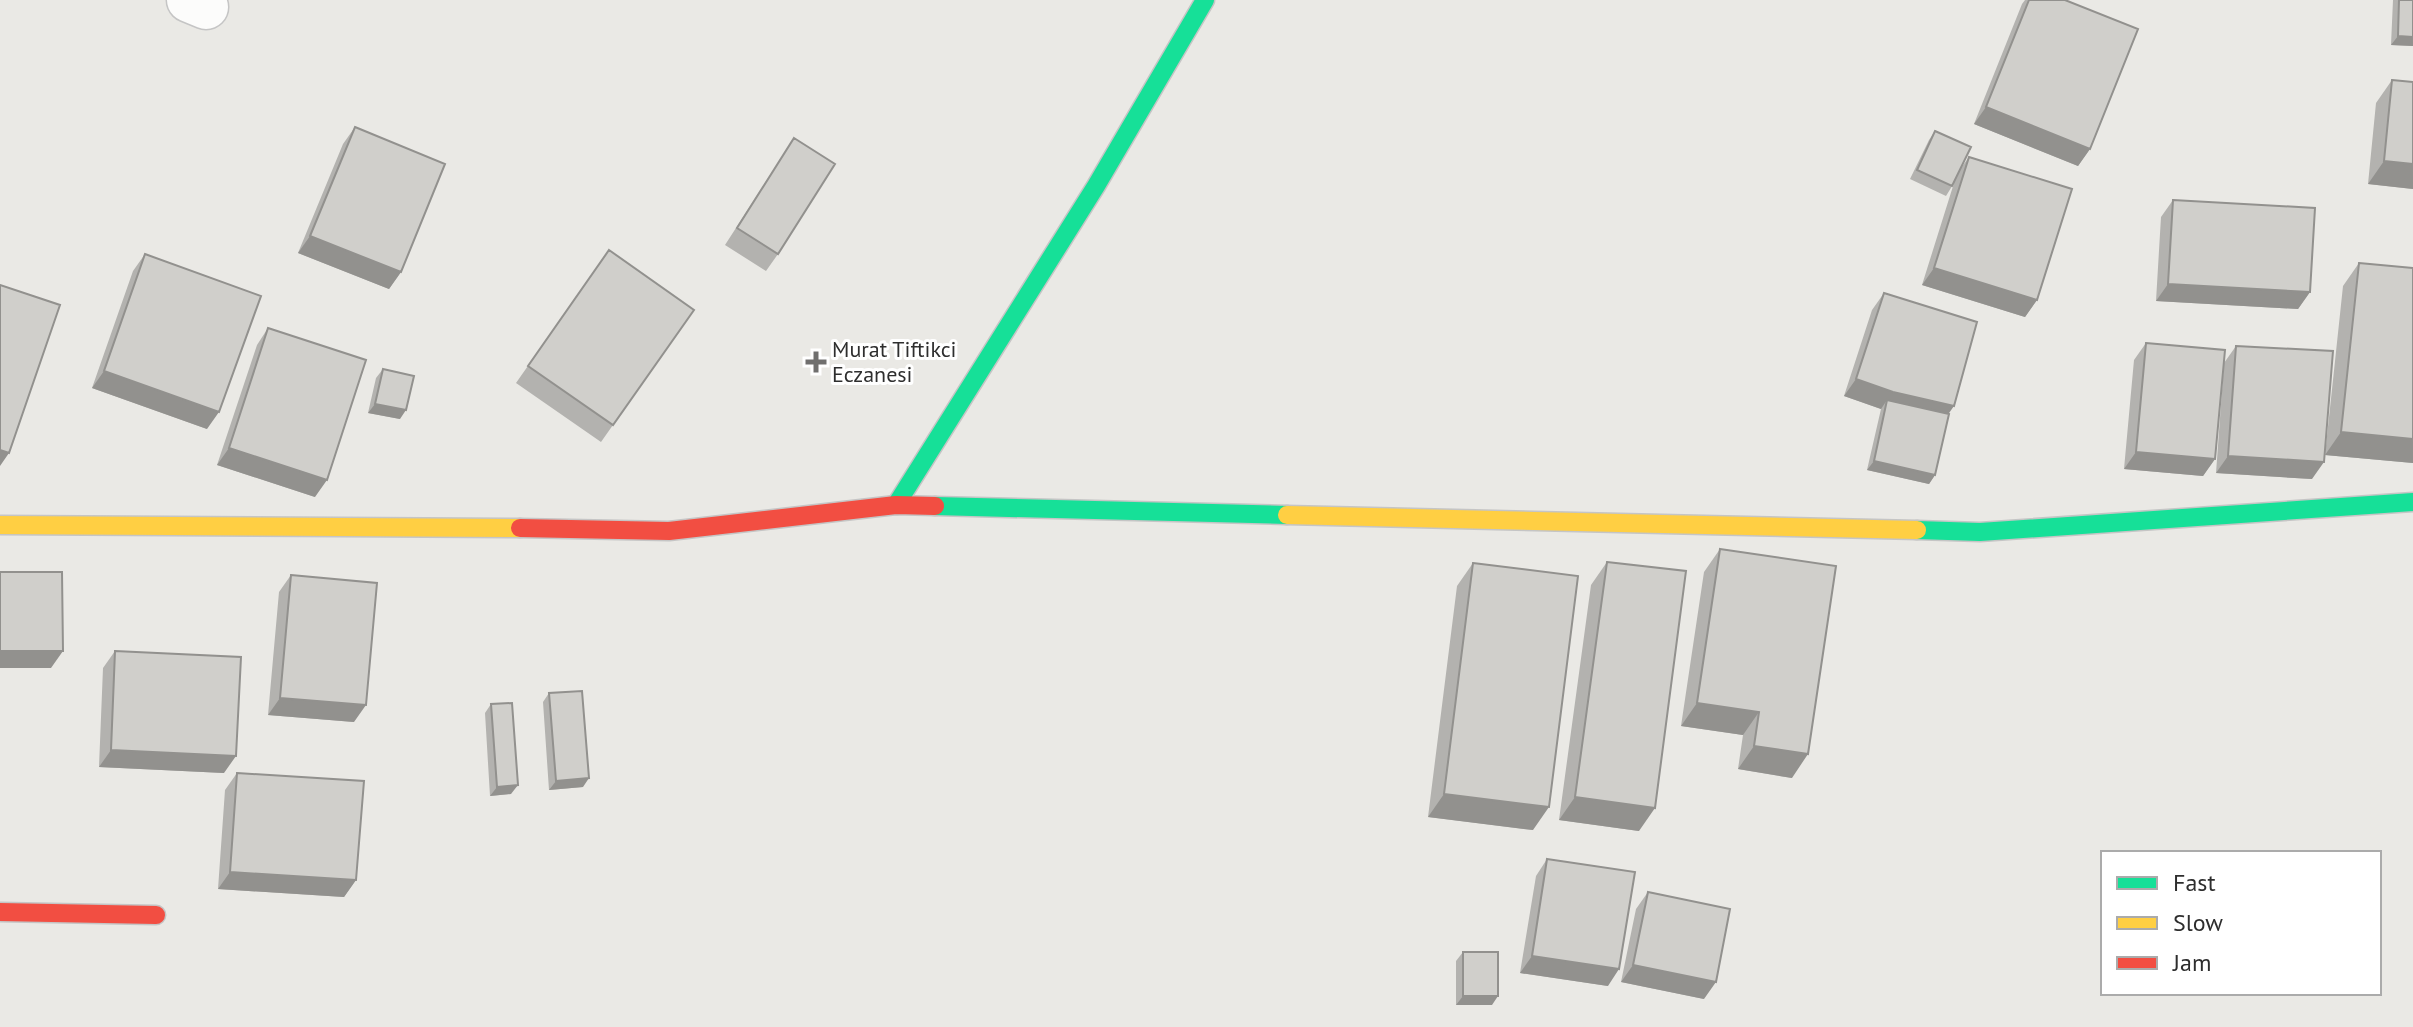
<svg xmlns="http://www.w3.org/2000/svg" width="2413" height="1027" font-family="'PT Sans',sans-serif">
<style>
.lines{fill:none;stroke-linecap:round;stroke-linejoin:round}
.street-casing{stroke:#c5c5c5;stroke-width:47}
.fast-casing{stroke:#c5c5c5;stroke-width:21}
.slow-casing{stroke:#c5c5c5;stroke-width:21}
.jam-casing{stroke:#c5c5c5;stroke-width:21}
.street{stroke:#fcfcfb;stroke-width:44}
.fast{stroke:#16e098;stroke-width:18}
.slow{stroke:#ffcf43;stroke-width:18}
.jam{stroke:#f24e42;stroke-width:18}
.wall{fill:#b3b2af}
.shaded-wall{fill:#92918e}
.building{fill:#d0cfcb;stroke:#92918e;stroke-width:2}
.poi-dot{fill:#706f6e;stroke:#fff;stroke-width:3}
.labels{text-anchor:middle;stroke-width:6;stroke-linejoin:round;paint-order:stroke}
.poi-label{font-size:22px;fill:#2e2e2e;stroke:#fff;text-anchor:start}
</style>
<rect width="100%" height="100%" fill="#eae9e5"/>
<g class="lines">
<g class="street-casing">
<path id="street" d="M189,0l17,7"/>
</g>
<g class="fast-casing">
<path id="fast" d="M896,505l200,-319 109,-186
M935,506l352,9
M1917,530l63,2 433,-30"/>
</g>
<g class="slow-casing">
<path id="slow" d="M1287,515l630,15
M0,525l520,3"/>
</g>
<g class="jam-casing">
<path id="jam" d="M520,528l149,3 227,-26 39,1
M0,912l156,3"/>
</g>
<use href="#street" class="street"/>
<use href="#fast" class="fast"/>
<use href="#slow" class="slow"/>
<use href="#jam" class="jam"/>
</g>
<path class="wall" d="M2025,0h40l25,149 -12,17 -104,-42 48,-120z
M2393,0h20v46l-22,-1z
M2392,80l21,109 -45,-5 8,-81z
M355,127l46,145 -12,17 -91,-36 45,-109z
M1935,131l26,37 8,-11 68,143 -12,17 -103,-32 32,-102 -8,13 -36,-17 19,-39z
M794,138l-16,116 -12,17 -41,-26z
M2173,200l137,92 -12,17 -142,-8 5,-84z
M609,250l85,60 -93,132 -85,-59z
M145,254l62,175 -115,-41 41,-117z
M2359,263l54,5v195l-88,-8 18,-169z
M1884,293l65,121 -14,61 -6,9 -62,-14 14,-61 -37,-13 28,-86z
M268,328l47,169 -98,-32 40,-120z
M2146,343l69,116 -12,17 -79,-7 10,-109z
M2236,346l76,133 -96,-6 8,-110z
M383,369l17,50 -32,-6 8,-35z
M1720,549l72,229 -54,-9 5,-34 -62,-9 23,-154z
M1607,562l32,269 -80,-11 32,-235z
M1473,563l60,267 -105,-13 29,-231z
M291,575l63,147 -86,-7 11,-123z
M115,651l109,122 -125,-6 4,-99z
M549,693l34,94 -34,3 -6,-88z
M491,704l20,90 -21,2 -5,-83z
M237,773l119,107 -12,17 -126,-8 7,-99z
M1547,859l61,127 -88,-13 16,-97z
M1648,892l56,107 -83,-17 15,-73z
M1463,952l29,53h-36v-44z"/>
<path class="shaded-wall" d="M2398,36l15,1v9l-22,-1z
M1986,107l104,42 -12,17 -104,-42z
M2384,161l29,3v25l-45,-5z
M310,236l91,36 -12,17 -91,-36z
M1934,268l103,32 -12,17 -103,-32z
M2168,284l142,8 -12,17 -142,-8z
M104,371l115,41 -12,17 -115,-41z
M1856,379l98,27 -12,17 -55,-23 -6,9 -37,-13z
M375,404l31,6 -6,9 -32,-6z
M2341,432l72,7v24l-88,-8z
M229,448l98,32 -12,17 -98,-32z
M0,450l9,3 -9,13z
M2136,452l79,7 -12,17 -79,-7z
M2228,456l96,6 -12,17 -96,-6z
M1874,461l61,14 -6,9 -62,-14z
M0,651h63l-12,17h-51z
M280,698l86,7 -12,17 -86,-7z
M1697,703l62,9 -16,23 -62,-9z
M1754,746l54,8 -16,24 -54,-9z
M111,750l125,6 -12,17 -125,-6z
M589,778l-6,9 -34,3 7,-9z
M518,785l-7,9 -21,2 7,-9z
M1444,794l105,13 -16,23 -105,-13z
M1575,797l80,11 -16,23 -80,-11z
M230,872l126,8 -12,17 -126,-8z
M1532,956l87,13 -11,17 -88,-13z
M1633,965l83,17 -12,17 -83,-17z
M1463,996h35l-6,9h-36z"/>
<path class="building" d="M2029,0h36l73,29 -48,120 -104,-42z
M2399,0h14v37l-15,-1z
M2392,80l21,2v82l-29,-3z
M355,127l90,37 -44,108 -91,-36z
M1935,131l36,16 -19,39 -35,-16z
M794,138l41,26 -57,90 -41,-26z
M1969,157l103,32 -35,111 -103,-32z
M2173,200l142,8 -5,84 -142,-8z
M609,250l85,60 -81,115 -85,-59z
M145,254l116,42 -42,116 -115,-41z
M2359,263l54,5v171l-72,-7z
M0,285l60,20 -51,148 -9,-3z
M1884,293l93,29 -23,84 -61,-14 -37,-13z
M268,328l98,32 -39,120 -98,-32z
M2146,343l79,7 -10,109 -79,-7z
M2236,346l97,5 -9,111 -96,-6z
M383,369l31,7 -8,34 -31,-6z
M1887,400l62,14 -14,61 -61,-14z
M1720,549l116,17 -28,188 -54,-8 5,-34 -62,-9z
M1607,562l79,9 -31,237 -80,-11z
M1473,563l105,13 -29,231 -105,-13z
M0,572h62l1,79h-63z
M291,575l86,8 -11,122 -86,-7z
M115,651l126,6 -5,99 -125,-6z
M582,691l7,87 -33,3 -7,-88z
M512,703l6,82 -21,2 -6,-83z
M237,773l127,8 -8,99 -126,-8z
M1547,859l88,13 -16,97 -87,-13z
M1648,892l82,17 -14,73 -83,-17z
M1463,952h35v44h-35z"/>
<path class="poi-dot" d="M812 350h8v8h8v8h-8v8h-8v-8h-8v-8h8z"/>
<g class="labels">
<g class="poi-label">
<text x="832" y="357">Murat Tiftikci<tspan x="832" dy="25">Eczanesi</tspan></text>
</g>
</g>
<rect x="2101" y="851" width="280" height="144" fill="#ffffff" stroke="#ababab" stroke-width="2"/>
<rect x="2117" y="877" width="40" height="12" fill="#16e098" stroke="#ababab" stroke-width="2"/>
<text x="2173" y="891" font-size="24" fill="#2e2e2e">Fast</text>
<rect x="2117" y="917" width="40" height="12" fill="#ffcf43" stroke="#ababab" stroke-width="2"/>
<text x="2173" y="931" font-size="24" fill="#2e2e2e">Slow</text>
<rect x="2117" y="957" width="40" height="12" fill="#f24e42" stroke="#ababab" stroke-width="2"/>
<text x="2173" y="971" font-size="24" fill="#2e2e2e">Jam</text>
</svg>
